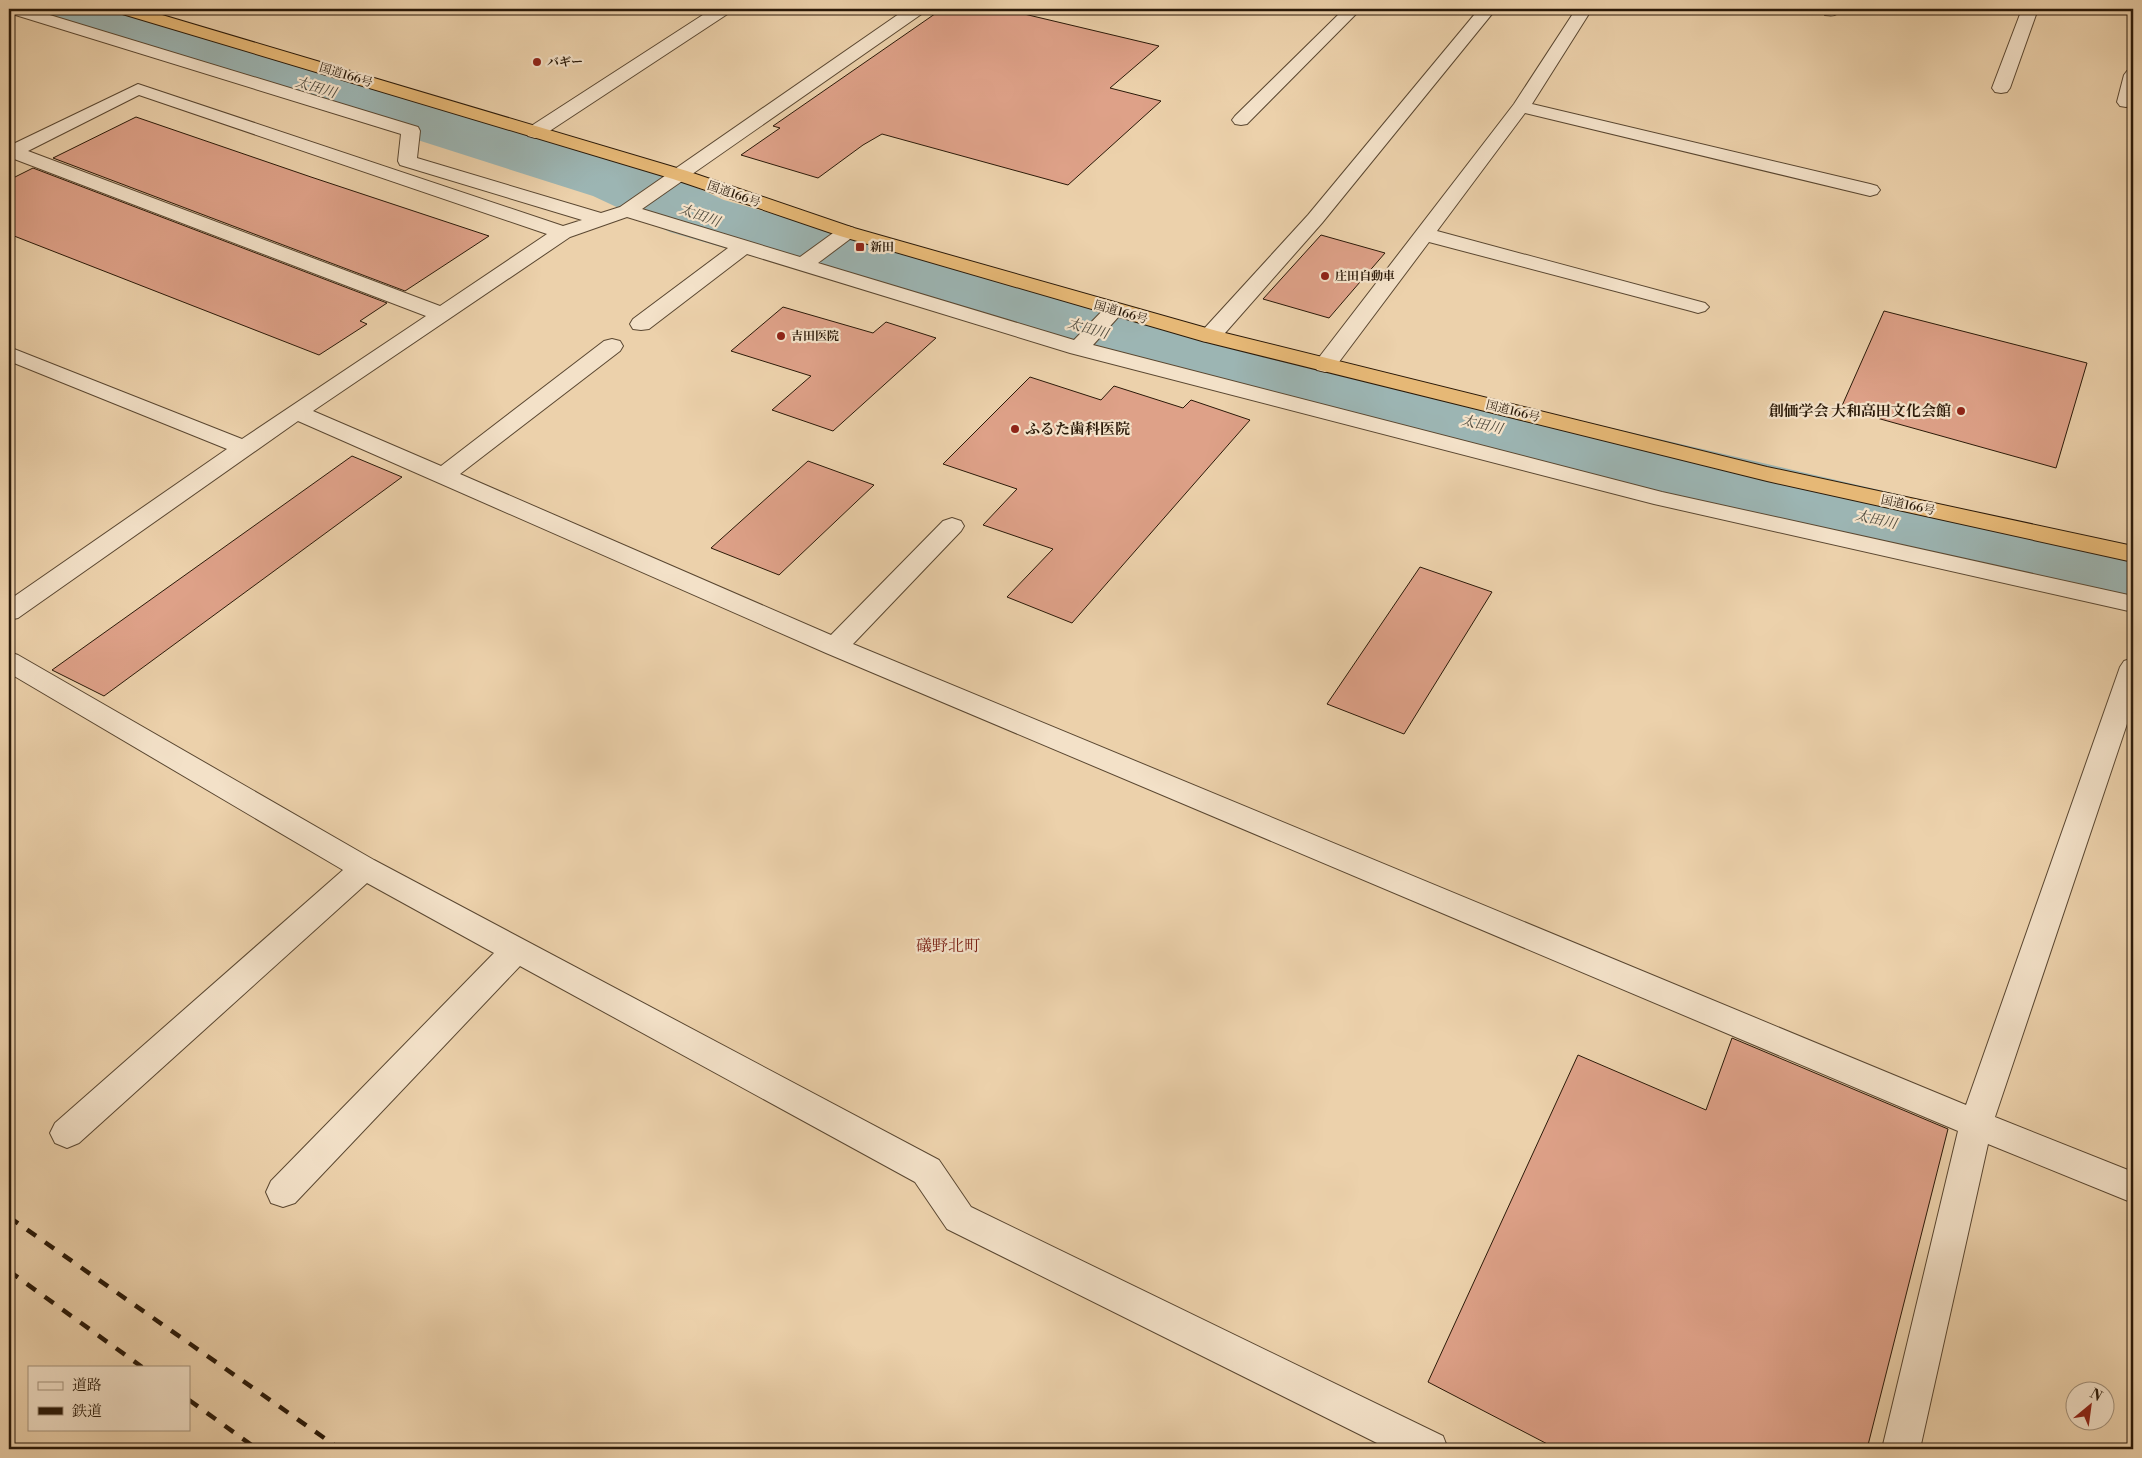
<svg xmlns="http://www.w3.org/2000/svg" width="2142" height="1458" font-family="'Libre Bodoni','Noto Serif JP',serif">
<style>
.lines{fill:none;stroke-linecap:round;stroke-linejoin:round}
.river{fill:#9cb5b3;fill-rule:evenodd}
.building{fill:#dea188;stroke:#2a1908}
.minor-casing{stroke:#5a4731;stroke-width:2}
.highway-casing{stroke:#2a1908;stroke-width:2}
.minor{fill:#f3e1c8;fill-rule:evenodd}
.highway{fill:#e6b876;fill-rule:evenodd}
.rail{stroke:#2a1908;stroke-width:4.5;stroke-dasharray:11 11;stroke-linecap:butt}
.poi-dot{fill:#8f2418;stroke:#f3e1c8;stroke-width:2}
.labels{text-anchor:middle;stroke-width:4.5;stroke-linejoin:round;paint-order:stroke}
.far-poi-label{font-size:12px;font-weight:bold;fill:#2a1908;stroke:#f3e1c8;text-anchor:start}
.far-street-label{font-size:12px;fill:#2a1908;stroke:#f3e1c8}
.far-water-label{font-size:14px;font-style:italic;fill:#4c483b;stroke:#f3e1c8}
.poi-label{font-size:15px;font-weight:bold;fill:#2a1908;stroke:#f3e1c8;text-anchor:end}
.neighbourhood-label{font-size:16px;fill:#7a1f14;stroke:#f3e1c8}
</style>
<rect width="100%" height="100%" fill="#ecd1ab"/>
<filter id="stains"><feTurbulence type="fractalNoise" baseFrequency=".004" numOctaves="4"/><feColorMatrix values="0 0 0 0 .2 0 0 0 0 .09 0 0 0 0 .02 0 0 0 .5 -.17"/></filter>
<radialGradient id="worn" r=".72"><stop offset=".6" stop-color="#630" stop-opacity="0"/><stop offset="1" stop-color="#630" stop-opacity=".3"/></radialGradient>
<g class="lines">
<path class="river" d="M31,9h100l514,155 79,36 431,122 978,227v62l-1027,-251 -436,-128 -77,-36 -398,-127 -154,-47z"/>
</g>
<path class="building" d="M942,9h61l156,37 -49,42 51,13 -93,84 -186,-51 -19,11 -45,33 -77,-23 39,-27 -7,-2z
M136,117l175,60 178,59 -84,55 -352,-133z
M33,168l354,135 -27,18 7,3 -48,31 -310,-121v-54z
M1321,235l64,18 -56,65 -66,-19z
M783,307l90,26 13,-11 50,16 -103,93 -61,-21 39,-34 -80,-25z
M1884,311l203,52 -31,105 -215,-60z
M1030,377l71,23 13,-14 69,22 8,-8 59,20 -178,203 -65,-26 46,-48 -70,-24 34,-36 -74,-25z
M352,456l50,21 -298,219 -52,-26z
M808,461l66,24 -95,90 -68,-27z
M1420,567l72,25 -88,142 -77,-30z
M1732,1038l216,91 -81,320h-310l-129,-67 150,-327 128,55z"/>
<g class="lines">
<g class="minor-casing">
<path id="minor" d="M9,9h21l388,118 2,4 -3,27 184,55 19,-6 286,-198h19l-2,4 -281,196 158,48 40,-29 7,-2 7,2 3,4 -3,4 -36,27 256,77 33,-34 7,-2 7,2 4,4 -4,4 -28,31 569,147 471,104v16l-479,-108 -584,-151 -323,-99 -98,75 -8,1 -8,-1 -3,-5 3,-5 95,-71 -101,-31 -57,20 -257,174 128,55 163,-125 8,-2 8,2 3,5 -3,5 -160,123 371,161 112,-114 9,-3 9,3 3,5 -3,5 -108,113 1113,461 154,-438 4,-6 9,-3v48l-138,411 138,55v31l-145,-59 -68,305h-38l76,-318 -1132,-478 -528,-232 -280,197 -9,2v-20l218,-151 -218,-88v-14l233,92 184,-123 -417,-159v-11l129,-62 425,142 19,-6 -182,-55 -2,-4 3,-27 -392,-121zM139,95l408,139 -107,72 -412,-155z
M712,9h19l-2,4 -187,123 -7,2 -7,-2 -2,-4 2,-4z
M1344,9h17l-114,115 -6,1 -6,-1 -3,-4 3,-4z
M1479,9h17l-174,214 -104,118 -8,1 -8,-1 -3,-5 3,-5 106,-116z
M1576,9h16l-60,95 338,80 7,2 3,4 -3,4 -7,2 -345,-83 -88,118 268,72 4,4 -4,4 -7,2 -7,-2 -262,-69 -96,128 -8,2 -8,-2 -3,-5 3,-5 197,-256z
M1824,9h17c-4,7 -8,7 -16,6l-2,-4z
M2022,9h16l-28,79 -3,4 -6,1 -6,-1 -3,-4z
M2133,70v35l-7,2 -6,-1 -3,-4 7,-27 3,-4z
M9,652l9,3 356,205 565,300 32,47 472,229 5,13h-59l-442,-220 -32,-47 -395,-216 -225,237 -12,4 -12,-4 -5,-11 5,-11 223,-228 -127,-70 -288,260 -12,5 -12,-5 -5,-10 5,-10 288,-253 -334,-197z"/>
</g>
<g class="highway-casing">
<path id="highway" d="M117,9h25l545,162 167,57 363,103 550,136 366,79v16l-366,-81 -565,-140 -362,-105 -167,-57 -554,-166z"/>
</g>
<use href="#minor" class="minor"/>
<use href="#highway" class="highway"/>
<path class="rail" d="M9,1217l331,232
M9,1271l133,96
M189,1400l68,49"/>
</g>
<g class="poi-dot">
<circle cx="537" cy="62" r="5"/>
<rect x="855" y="242" width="10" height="10" rx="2.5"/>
<circle cx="1325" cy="276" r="5"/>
<circle cx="781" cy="336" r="5"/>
<circle cx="1961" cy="411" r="5"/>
<circle cx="1015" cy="429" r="5"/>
</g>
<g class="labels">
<g class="far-poi-label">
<text x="547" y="66">バギー</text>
<text x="870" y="251">新田</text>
<text x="1335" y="280">庄田自動車</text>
<text x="791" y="340">吉田医院</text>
</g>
<g class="far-street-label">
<text transform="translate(346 75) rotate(17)" y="4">国道166号</text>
<text transform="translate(734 194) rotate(19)" y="4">国道166号</text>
<text transform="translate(1121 312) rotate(16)" y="4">国道166号</text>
<text transform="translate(1513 411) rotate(14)" y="4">国道166号</text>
<text transform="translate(1908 505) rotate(12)" y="4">国道166号</text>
</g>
<g class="far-water-label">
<text transform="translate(316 87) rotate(17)" y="5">太田川</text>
<text transform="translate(700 215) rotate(20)" y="5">太田川</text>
<text transform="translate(1088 328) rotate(16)" y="5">太田川</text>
<text transform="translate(1482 424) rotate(13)" y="5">太田川</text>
<text transform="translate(1876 519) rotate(13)" y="5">太田川</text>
</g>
<g class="poi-label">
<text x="1951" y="416">創価学会 大和高田文化会館</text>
<text x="1025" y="434" text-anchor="start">ふるた歯科医院</text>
</g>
<g class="neighbourhood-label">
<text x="948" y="951">礒野北町</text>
</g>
</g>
<rect width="2142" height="1458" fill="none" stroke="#ecd1ab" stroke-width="30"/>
<rect x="10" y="10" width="2122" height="1438" fill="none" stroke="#2a1908" stroke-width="2.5"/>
<rect x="15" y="15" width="2112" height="1428" fill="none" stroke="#2a1908"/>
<rect x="28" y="1366" width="162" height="65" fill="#f3e1c8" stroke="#a3917b"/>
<rect x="38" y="1382" width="25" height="8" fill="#f3e1c8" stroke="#a3917b"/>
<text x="72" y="1390" font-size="15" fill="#2a1908">道路</text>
<rect x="38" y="1407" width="25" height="8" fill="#2a1908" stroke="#a3917b"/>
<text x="72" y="1416" font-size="15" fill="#2a1908">鉄道</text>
<g transform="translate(2090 1406) rotate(29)"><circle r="24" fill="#f3e1c8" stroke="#a3917b"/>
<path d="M0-4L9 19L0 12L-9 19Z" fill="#8f2418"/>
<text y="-8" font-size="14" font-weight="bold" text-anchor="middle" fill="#2a1908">N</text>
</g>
<rect width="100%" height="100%" filter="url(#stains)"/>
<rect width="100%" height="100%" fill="url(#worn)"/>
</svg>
